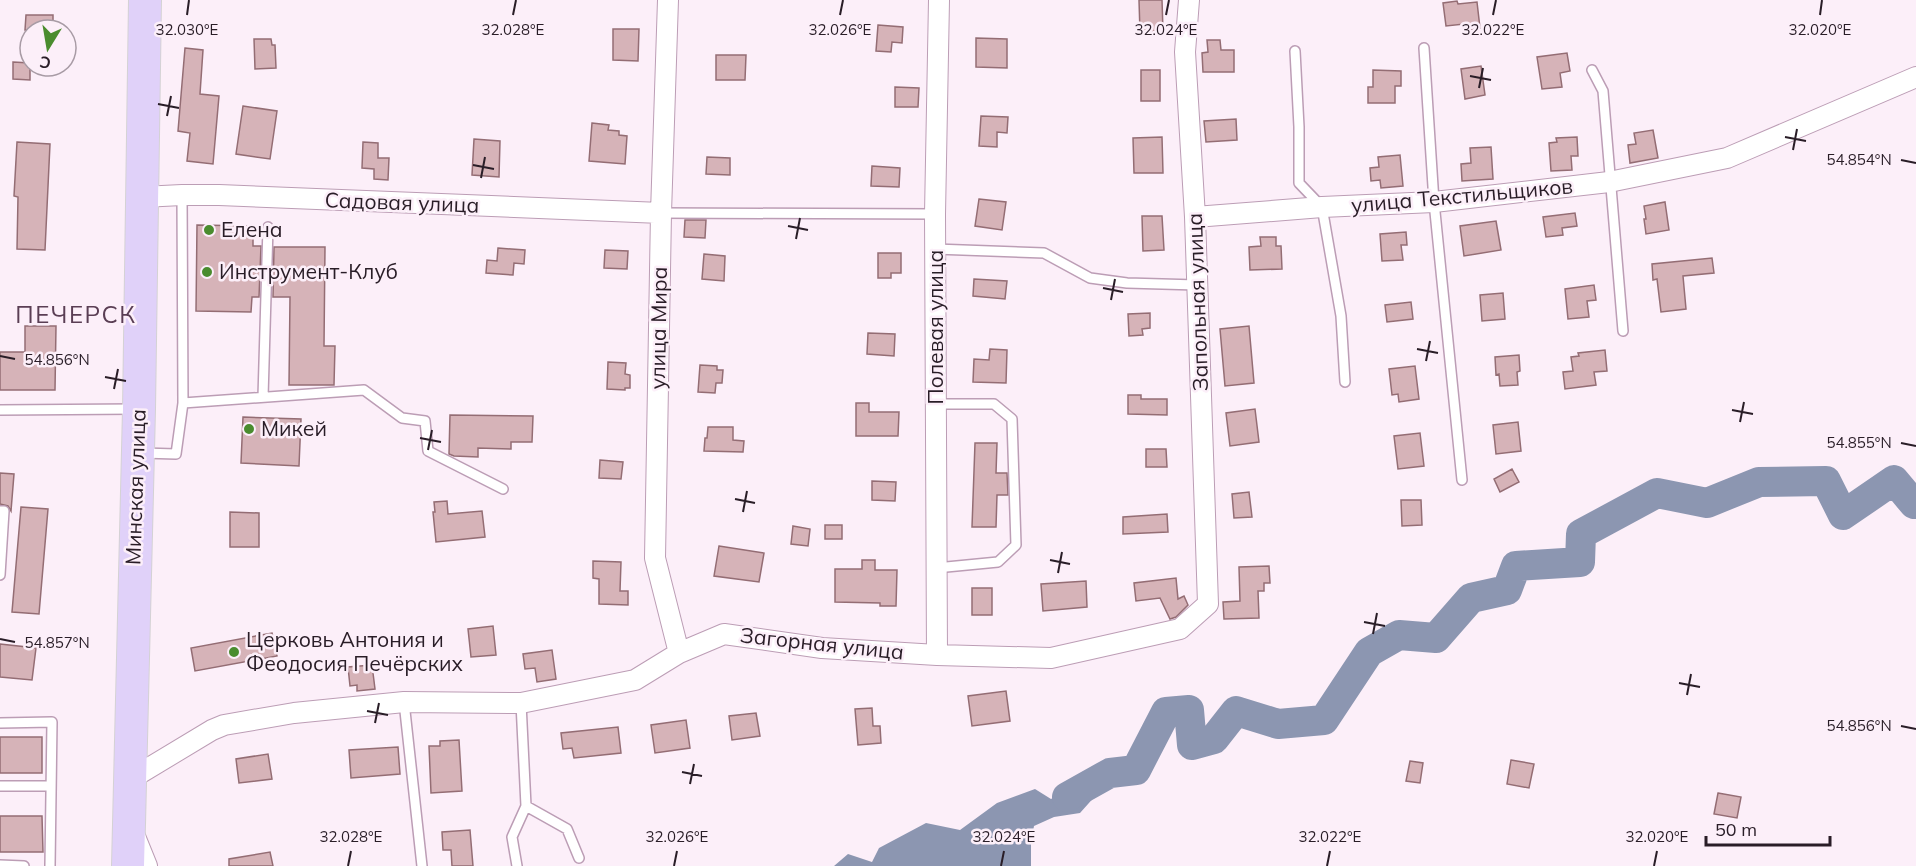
<svg xmlns="http://www.w3.org/2000/svg" width="1916" height="866" font-family="Mulish,sans-serif">
<style>
.water{fill:#8c96b1}
.lines{fill:none;stroke-linecap:round;stroke-linejoin:round}
.river{stroke:#8c96b1;stroke-width:30}
.building{fill:#d6b3b8;stroke:#946d74;stroke-width:1.5}
.service-casing{stroke:#bc9db5;stroke-width:12}
.minor-casing{stroke:#bc9db5;stroke-width:22}
.primary-casing{stroke:#d4d2d4;stroke-width:34}
.service{stroke:#fff;stroke-width:9}
.minor{stroke:#fff;stroke-width:20}
.primary{stroke:#e0d1f9;stroke-width:32}
.ticks{fill:none;stroke:#291d27;stroke-width:2}
.poi-dot{fill:#4a8c2e;stroke:#fceff9;stroke-width:2}
.labels{text-anchor:middle;stroke-width:5;stroke-linejoin:round;paint-order:stroke}
.street-label{font-size:21px;fill:#291d27;stroke:#fceff9}
.poi-label{font-size:21px;fill:#291d27;stroke:#fceff9;text-anchor:start}
.quarter-label{font-size:24px;letter-spacing:1.5px;fill:#5a3e54;stroke:#fceff9}
.ticks-label{font-size:15px;text-anchor:middle;fill:#291d27;stroke:#fceff9;stroke-width:5;stroke-linejoin:round;paint-order:stroke}
</style>
<rect width="100%" height="100%" fill="#fceff9"/>
<path class="water" d="M1099,772l6,13 -25,28 -26,4 -20,9 -3,16v24h-197l14,-12 24,8 7,-14 47,-25 34,7 37,-27 38,-14 16,10z"/>
<g class="lines">
<path class="river" d="M1067,797l43,-24 26,-3 30,-58 23,-2 3,35 22,-6 22,-28 42,13 46,-4 45,-68 30,-17 37,3 35,-40 36,-8 9,-24 64,-4 1,-28 76,-41 50,10 52,-21 67,-1 17,34 51,-35 20,24 2,-1"/>
</g>
<path class="building" d="M1139,0h23l1,31 -23,1z
M1457,1l1,3 19,-2 3,26 -15,2 -1,-6 -18,2 -3,-23z
M26,15h27v15h-28z
M878,25l25,2 -1,16 -10,-1 -1,10 -15,-1z
M613,29h26l-1,32 -25,-1z
M976,38l31,1v29l-31,-1z
M254,39h17l1,6h3l1,23 -21,1z
M1207,40h13l1,10h13v22h-31l-1,-19 6,-1z
M185,48l18,2 -3,44 19,2 -6,68 -26,-3 3,-28 -12,-2z
M1567,53l3,18 -10,2 2,14 -20,2 -5,-32z
M716,55h30l-1,25h-29z
M13,62l17,1v17l-17,-1z
M1481,66l4,29 -20,4 -4,-30z
M1141,70h19v31h-19z
M1373,70l28,1v15h-6v17h-27v-16h5z
M895,87l24,1 -1,19h-23z
M243,106l34,5 -7,48 -34,-5z
M981,116l27,1 -1,16 -10,-1v15l-18,-1z
M1236,119l1,21 -31,2 -2,-21z
M592,123l17,2 -1,5 11,1v4l8,1 -2,28 -36,-3z
M1653,130l5,28 -28,5 -2,-18 8,-1 -2,-11z
M1162,137l1,36h-29l-1,-35z
M1577,137l1,19h-7l1,14 -21,1 -2,-28 8,-1 -1,-4z
M474,139l26,2 -1,36 -27,-2z
M17,142l33,2 -5,106 -28,-1 1,-52 -4,-1z
M363,142l15,1v15h11l-1,22 -14,-1v-10l-12,-1z
M1491,147l2,32 -31,2 -1,-17 10,-1 -1,-15z
M1400,155l3,31 -22,2 -1,-8 -9,1 -1,-13 9,-1 -1,-10z
M707,157l23,1v17l-24,-1z
M872,166l28,2 -1,19 -28,-1z
M979,199l27,3 -4,28 -27,-4z
M1665,202l4,28 -23,4 -2,-15h2l-2,-13z
M1575,213l2,13 -15,2 1,7 -17,2 -3,-20z
M1142,216h20l2,34 -21,1z
M685,220h21l-1,18 -21,-1z
M1496,221l5,29 -37,6 -4,-30z
M197,225l56,1v20h8l-2,51h-7l-1,15 -55,-1z
M1406,232l1,13h-6l2,15 -21,1 -2,-27z
M1260,237h16v9h5l1,23 -32,1 -1,-23 12,-1z
M274,247h51l-1,99h11l-1,39h-45l1,-88h-17z
M498,248l27,2 -1,14 -10,-1 -1,12 -27,-2 1,-13 10,1z
M605,250l23,1 -1,18 -23,-1z
M878,253h23v20h-10v5h-13z
M704,254l21,2 -1,25 -22,-2z
M1712,258l2,15 -31,3 3,33 -25,3 -4,-33 -4,1 -1,-16z
M974,279l33,2 -2,18 -32,-3z
M1594,285l2,15 -9,1 2,16 -21,2 -3,-30z
M1503,293l2,26 -23,2 -2,-26z
M1411,302l2,17 -26,3 -2,-17z
M1150,313v15l-8,1 1,6 -14,1 -1,-22z
M25,326h31l-1,64h-55v-38h25z
M1249,326l5,57 -29,3 -5,-57z
M868,333l27,1 -1,22 -27,-2z
M990,349l17,1 -1,33 -33,-1 1,-23 15,1z
M1605,350l2,21 -13,1 2,13 -31,4 -2,-17 10,-1 -2,-14 8,-1 -1,-3z
M1519,355l1,16 -3,1 1,13 -18,1 -1,-12 -3,1 -1,-18z
M608,362l18,1 -1,11 5,1v13h-5v2l-18,-1z
M700,365l17,1v4h6l-1,13h-6l-1,10 -17,-1z
M1415,366l4,33 -20,3 -1,-8 -6,1 -3,-26z
M1128,395h13v4h26v16l-39,-1z
M856,403h13v9h30l-1,24h-42z
M1255,409l4,33 -29,4 -4,-33z
M450,415l83,1 -1,26h-21v7l-33,-1v9l-24,-1 -5,-2z
M243,417l58,2 -2,47 -58,-3z
M1518,422l3,29 -25,3 -3,-29z
M708,427h25v13l11,1 -1,11 -39,-1 1,-13h2z
M1420,433l4,33 -26,3 -4,-33z
M975,443h22l-1,30h11l1,22h-11l-1,32h-24z
M1146,449h20l1,18h-21z
M600,460l23,2 -2,17 -22,-1z
M1512,469l7,13 -19,10 -6,-13z
M0,473l14,1 -3,37 -3,-5 -8,-2z
M872,481l24,1 -1,19 -23,-1z
M1249,492l3,25 -18,1 -2,-24z
M1401,500h20l1,25 -20,1z
M447,501l1,13 34,-3 3,26 -49,5 -3,-30h2l-1,-10z
M21,507l27,2 -9,105 -27,-2z
M230,512l29,1v34h-29z
M1167,514l1,18 -45,2v-17z
M825,525h17v14h-17z
M793,526l17,3 -2,17 -17,-2z
M719,546l45,7 -5,29 -45,-6z
M862,560h13v10h22l-1,36h-16v-3l-45,-1v-33h27z
M593,561l28,1 -1,29h8v14l-29,-1v-25l-6,-1z
M1269,566l1,17h-6v8h-6l1,27 -35,1 -1,-17 17,-1 -1,-34z
M1176,578l2,21 6,-3 4,9 -12,12 -6,2 -10,-21 -24,3 -2,-18z
M1086,581l1,26 -44,4 -2,-27z
M972,588h20v27h-20z
M493,626l3,29 -25,2 -3,-28z
M272,633l5,23 -82,15 -4,-23z
M0,644l36,4 -4,32 -32,-3z
M552,650l4,29 -19,3 -2,-14 -10,1 -2,-15z
M372,665l3,24 -18,2v-6l-7,1 -2,-19z
M1006,691l4,30 -38,5 -4,-30z
M872,708l1,18h7l1,17 -23,2 -3,-36z
M756,713l4,23 -28,4 -3,-24z
M686,720l4,28 -35,5 -4,-28z
M618,727l3,26 -47,5 -2,-10 -9,1 -2,-16z
M0,737h42v36h-42z
M459,740l3,51 -31,2 -2,-47h11v-5z
M398,747l2,27 -49,4 -2,-28z
M268,754l4,25 -33,4 -3,-24z
M1511,760l23,4 -5,24 -22,-4z
M1410,761l13,2 -3,20 -14,-2z
M1718,793l23,4 -4,21 -23,-4z
M0,816h42l1,36h-43z
M470,830l3,36h-21l-1,-16h-8l-1,-18z
M270,852l3,14h-44v-7z"/>
<g class="lines">
<g class="service-casing">
<path id="service" d="M1424,48l10,154 28,278
M1295,51l4,76v56l23,24 19,109 4,66
M1592,70l11,21 20,240
M182,195l1,208
M661,213l274,1
M935,249l109,4 46,25 37,5 70,2
M263,397l5,-170
M936,404h58l18,15 4,126 -18,17 -62,6
M0,410l136,-1
M143,453l33,1 7,-51 181,-13 38,28 23,3 3,30 75,38
M0,511h4l-4,64
M404,702l18,164
M0,723l52,-1 -2,144
M0,786h51
M526,806l41,23 12,29
M0,865l24,1
M517,866l-5,-29 14,-31 -5,-103"/>
</g>
<g class="minor-casing">
<path id="minor" d="M668,0l-7,213 -6,345 24,95
M142,197l40,-2h37l442,18
M1195,217l127,-10 112,-5 175,-20 118,-24 189,-81
M937,655l-2,-441 4,-214
M129,780l83,-50 12,-5 70,-12 110,-11 117,1 114,-23 44,-27 45,-19 98,14 115,7 114,3 129,-29 28,-25 -13,-387 -10,-165 4,-52
M134,834l13,32"/>
</g>
<g class="primary-casing">
<path id="primary" d="M128,866l11,-457 6,-409"/>
</g>
<use href="#service" class="service"/>
<use href="#minor" class="minor"/>
<use href="#primary" class="primary"/>
</g>
<path class="ticks" d="M187,15l2,-15M513,15l3,-15M840,15l3,-15M1166,15l3,-15M1493,15l3,-15M1820,15l2,-15M1470,76l21,4M1479,88l4,-20M158,104l21,4M167,116l4,-20M1785,137l21,4M1793,150l4,-21M1901,160l15,3M473,165l21,4M481,178l4,-21M788,226l20,4M796,239l4,-21M1103,288l20,4M1111,300l4,-21M1417,349l21,4M0,356l15,3M1426,361l4,-20M105,377l21,4M114,389l4,-20M1732,410l21,4M1740,422l4,-20M420,438l21,4M1901,443l15,3M428,450l4,-20M735,499l20,4M743,512l4,-21M1050,560l20,4M1058,573l4,-21M1364,622l21,4M1373,634l4,-21M0,639l15,3M1679,683l21,4M1687,695l4,-21M367,711l21,4M375,723l4,-20M1901,726l15,3M682,772l20,4M690,784l4,-20M348,866l3,-15M674,866l3,-15M1001,866l3,-15M1327,866l3,-15M1654,866l3,-15"/>
<g class="poi-dot">
<circle cx="209" cy="230" r="6"/>
<circle cx="207" cy="272" r="6"/>
<circle cx="249" cy="429" r="6"/>
<circle cx="234" cy="652" r="6"/>
</g>
<g class="labels">
<g class="street-label">
<text transform="translate(1462 196) rotate(-5)" y="7">улица Текстильщиков</text>
<text transform="translate(402 203) rotate(2)" y="7">Садовая улица</text>
<text transform="translate(1198 302) rotate(-92)" y="7">Запольная улица</text>
<text transform="translate(936 327) rotate(-90)" y="7">Полевая улица</text>
<text transform="translate(659 328) rotate(-89)" y="7">улица Мира</text>
<text transform="translate(136 487) rotate(-88)" y="7">Минская улица</text>
<text transform="translate(822 644) rotate(6)" y="7">Загорная улица</text>
</g>
<g class="poi-label">
<text x="221" y="237">Елена</text>
<text x="219" y="279">Инструмент-Клуб</text>
<text x="261" y="436">Микей</text>
<text x="246" y="647">Церковь Антония и<tspan x="246" dy="24">Феодосия Печёрских</tspan></text>
</g>
<g class="quarter-label">
<text x="76" y="323">ПЕЧЕРСК</text>
</g>
</g>
<g class="ticks-label">
<text x="187" y="35">32.030°E</text>
<text x="513" y="35">32.028°E</text>
<text x="840" y="35">32.026°E</text>
<text x="1166" y="35">32.024°E</text>
<text x="1493" y="35">32.022°E</text>
<text x="1820" y="35">32.020°E</text>
<text x="1859" y="165">54.854°N</text>
<text x="57" y="365">54.856°N</text>
<text x="1859" y="448">54.855°N</text>
<text x="57" y="648">54.857°N</text>
<text x="1859" y="731">54.856°N</text>
<text x="351" y="842">32.028°E</text>
<text x="677" y="842">32.026°E</text>
<text x="1004" y="842">32.024°E</text>
<text x="1330" y="842">32.022°E</text>
<text x="1657" y="842">32.020°E</text>
</g>
<g transform="translate(48 48) rotate(191)"><circle r="28" fill="#fceff9" stroke="#a89ba5" stroke-width="1.5"/>
<path d="M0-4.5L10 22L0 15L-10 22Z" fill="#4a8c2e"/>
<text y="-9" font-size="16" font-weight="bold" text-anchor="middle" fill="#291d27">С</text>
</g>
<path d="M1706 836v9h124v-9" fill="none" stroke="#291d27" stroke-width="3"/>
<text x="1715" y="836" font-size="18" fill="#291d27" stroke="#fceff9" stroke-width="4.5" paint-order="stroke">50 m</text>
</svg>
